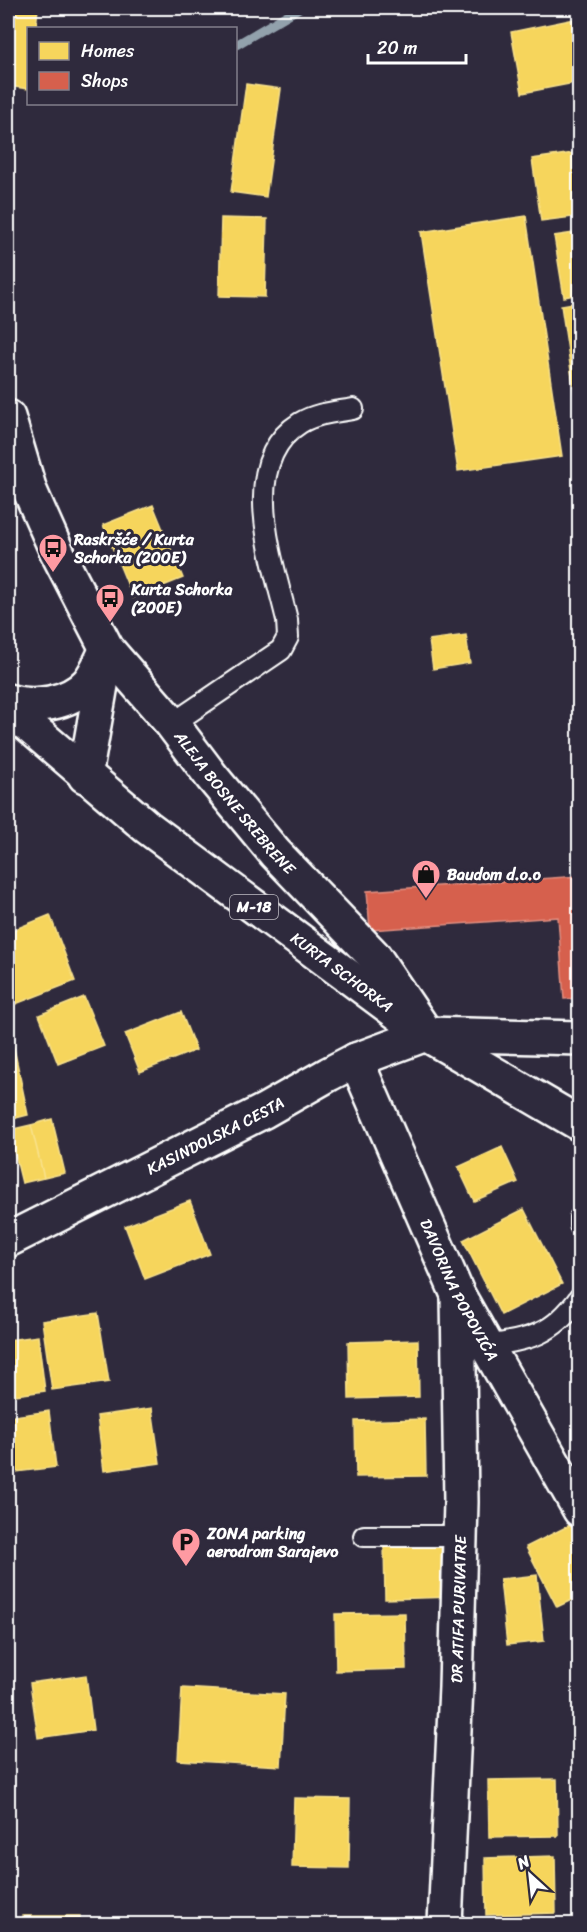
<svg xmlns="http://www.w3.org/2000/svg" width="587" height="1932" font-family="Sriracha,sans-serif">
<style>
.homes{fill:#f6d55c;stroke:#f9e28d;stroke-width:1.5}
.shops{fill:#d6604d;stroke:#e29082;stroke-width:1.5}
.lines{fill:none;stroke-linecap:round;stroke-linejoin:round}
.stream{stroke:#92a1ac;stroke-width:9}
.service-casing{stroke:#fff;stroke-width:24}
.minor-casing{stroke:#fff;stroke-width:38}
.tertiary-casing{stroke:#fff;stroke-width:38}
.primary-casing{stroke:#fff;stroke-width:38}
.service{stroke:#2f2a3d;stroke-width:20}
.minor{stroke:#2f2a3d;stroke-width:33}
.tertiary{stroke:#2f2a3d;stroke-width:33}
.primary{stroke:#2f2a3d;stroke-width:33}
.labels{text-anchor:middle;stroke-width:6;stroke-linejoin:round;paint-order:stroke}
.shield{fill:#2f2a3d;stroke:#c1bfc5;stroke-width:1.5}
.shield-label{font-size:15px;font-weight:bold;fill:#fff}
.poi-label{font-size:16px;font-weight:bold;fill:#fff;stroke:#2f2a3d;text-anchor:start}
.street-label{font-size:16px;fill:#fff;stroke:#2f2a3d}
</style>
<rect width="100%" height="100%" fill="#2f2a3d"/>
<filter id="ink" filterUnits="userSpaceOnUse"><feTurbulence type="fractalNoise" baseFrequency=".0167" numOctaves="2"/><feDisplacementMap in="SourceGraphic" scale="12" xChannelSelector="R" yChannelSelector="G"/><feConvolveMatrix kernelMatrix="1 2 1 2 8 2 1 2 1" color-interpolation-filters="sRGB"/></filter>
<g filter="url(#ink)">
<path class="homes" d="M8,8h30l-2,20h-8v61l-20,-3z
M580,18v64l-58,11 -11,-61z
M246,84l35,5 -15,108 -35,-5z
M580,152v64l-39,5 -9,-62z
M526,216l36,240 -104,15 -37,-239z
M221,218l46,1 -2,78 -46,-1z
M580,232v62l-16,3 -10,-61z
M580,302v128l-19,-125z
M153,505l30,73 -50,20 -30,-73z
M466,635l4,28 -37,6 -4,-29z
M50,915l25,66 -67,26v-75z
M84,997l20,49 -46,18 -19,-49z
M181,1012l15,38 -56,22 -15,-38z
M11,1034l17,81 -20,5v-85z
M52,1119l13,54 -21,5 -13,-53z
M31,1125l13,53 -22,5 -13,-53z
M502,1147l16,35 -44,19 -16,-34z
M190,1201l20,53 -65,25 -20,-53z
M524,1209l38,75 -61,31 -38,-75z
M98,1313l11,69 -57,8 -10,-69z
M38,1336l7,55 -37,5v-56z
M418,1340l1,57 -70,2 -1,-57z
M152,1408l8,55 -56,8 -7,-55z
M49,1411l7,56 -48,6v-56z
M425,1419l1,57 -70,1 -1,-56z
M570,1525l10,18v53l-23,11 -31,-60z
M454,1541l1,56 -70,2 -1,-57z
M537,1575l7,66 -37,4 -7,-66z
M405,1613l1,56 -70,2 -1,-57z
M86,1675l7,55 -55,8 -8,-55z
M182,1688l103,6 -4,72 -103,-6z
M557,1779l1,57 -69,1 -1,-57z
M294,1798l56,1 -1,69 -57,-1z
M555,1856l1,57 -70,2 -1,-57z
M23,1916h57v8h-57z"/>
<path class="shops" d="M580,876v122l-16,1 -6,-82 -188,13 -3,-39z"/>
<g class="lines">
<path class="stream" d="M236,45l63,-37"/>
<g class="service-casing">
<path id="service" d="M172,724l109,-74 7,-13 -1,-17c-13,-57 -51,-157 13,-197 16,-10 35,-11 53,-14
M580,1218v7
M485,1346c45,-7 67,-10 95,-49
M364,1536h96"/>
</g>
<g class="minor-casing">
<g id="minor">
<path id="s1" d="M356,1060l102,235 122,215"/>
<path id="s2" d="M8,1240l256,-129 65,-37 27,-14 70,-26 154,4"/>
<path id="s3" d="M445,1924l11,-237 5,-185 -3,-207"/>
</g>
</g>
<g class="tertiary-casing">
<g id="tertiary">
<path id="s4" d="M8,417l22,74 27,61 50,97 65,75 40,53 63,76 99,103 50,74"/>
<path d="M85,776l22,-125"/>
</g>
</g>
<g class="primary-casing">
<g id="primary">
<path d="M8,701c25,8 61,3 80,-18 8,-9 13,-23 19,-34"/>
<path id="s5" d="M8,708l139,119 279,207 154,90"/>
</g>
</g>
<use href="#service" class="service"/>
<use href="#minor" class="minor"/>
<use href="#tertiary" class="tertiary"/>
<use href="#primary" class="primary"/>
</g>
</g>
<defs>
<g id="bus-pin" transform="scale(1.5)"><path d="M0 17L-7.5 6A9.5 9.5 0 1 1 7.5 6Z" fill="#ff9aa2" stroke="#2f2a3d"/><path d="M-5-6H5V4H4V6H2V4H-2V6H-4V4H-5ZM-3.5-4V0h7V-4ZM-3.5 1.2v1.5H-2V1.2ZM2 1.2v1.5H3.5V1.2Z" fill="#111"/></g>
<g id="shop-pin" transform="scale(1.5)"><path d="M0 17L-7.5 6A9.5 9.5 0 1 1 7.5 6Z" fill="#ff9aa2" stroke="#2f2a3d"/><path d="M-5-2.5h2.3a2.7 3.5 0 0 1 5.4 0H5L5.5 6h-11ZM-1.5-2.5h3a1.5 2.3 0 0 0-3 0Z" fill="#111"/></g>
<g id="parking-pin" transform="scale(1.5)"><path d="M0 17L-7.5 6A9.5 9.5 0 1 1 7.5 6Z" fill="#ff9aa2" stroke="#2f2a3d"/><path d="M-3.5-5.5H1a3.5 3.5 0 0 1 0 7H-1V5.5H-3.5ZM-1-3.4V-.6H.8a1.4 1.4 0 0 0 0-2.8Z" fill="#111"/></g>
</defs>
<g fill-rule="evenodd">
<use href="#bus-pin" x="53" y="548"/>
<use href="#bus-pin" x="110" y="598"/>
<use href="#shop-pin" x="426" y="874"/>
<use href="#parking-pin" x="186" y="1542"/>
</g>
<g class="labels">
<rect class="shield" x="230" y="895" width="48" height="24" rx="4.5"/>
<g class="shield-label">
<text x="254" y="912">M-18</text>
</g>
<g class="poi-label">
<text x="74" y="545">Raskršće / Kurta<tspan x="74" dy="18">Schorka (200E)</tspan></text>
<text x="131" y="595">Kurta Schorka<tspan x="131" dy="18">(200E)</tspan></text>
<text x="447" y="880">Baudom d.o.o</text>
<text x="207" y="1539">ZONA parking<tspan x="207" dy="18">aerodrom Sarajevo</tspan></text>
</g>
<g class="street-label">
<text dy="6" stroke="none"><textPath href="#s4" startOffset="453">ALEJA BOSNE SREBRENE</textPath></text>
<text dy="6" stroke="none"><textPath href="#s5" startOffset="426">KURTA SCHORKA</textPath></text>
<text dy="6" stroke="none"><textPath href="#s2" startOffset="232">KASINDOLSKA CESTA</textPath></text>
<text dy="6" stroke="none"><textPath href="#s1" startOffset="252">DAVORINA POPOVIĆA</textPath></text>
<text dy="6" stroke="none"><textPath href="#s3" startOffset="315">DR ATIFA PURIVATRE</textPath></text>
</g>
</g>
<rect width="587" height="1932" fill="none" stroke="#2f2a3d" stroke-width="30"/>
<rect x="15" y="15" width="557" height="1902" fill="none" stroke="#fff" stroke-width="2" filter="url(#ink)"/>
<rect x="27" y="27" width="210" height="78" fill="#2f2a3d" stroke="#827f8b" stroke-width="1.5"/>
<rect x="39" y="42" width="30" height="18" fill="#f6d55c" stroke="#827f8b" stroke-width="1.5"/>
<text x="81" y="57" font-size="18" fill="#ffffff">Homes</text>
<rect x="39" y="72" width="30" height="18" fill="#d6604d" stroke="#827f8b" stroke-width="1.5"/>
<text x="81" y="87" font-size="18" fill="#ffffff">Shops</text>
<g transform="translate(530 1875) rotate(333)" stroke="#2f2a3d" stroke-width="4.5" paint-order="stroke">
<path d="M0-4.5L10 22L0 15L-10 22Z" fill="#ffffff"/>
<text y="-9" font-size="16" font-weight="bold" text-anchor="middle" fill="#ffffff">N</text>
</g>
<path d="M368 54v9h98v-9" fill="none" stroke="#ffffff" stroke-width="3"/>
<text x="377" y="54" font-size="18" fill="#ffffff" stroke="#2f2a3d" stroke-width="4.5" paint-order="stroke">20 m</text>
</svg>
